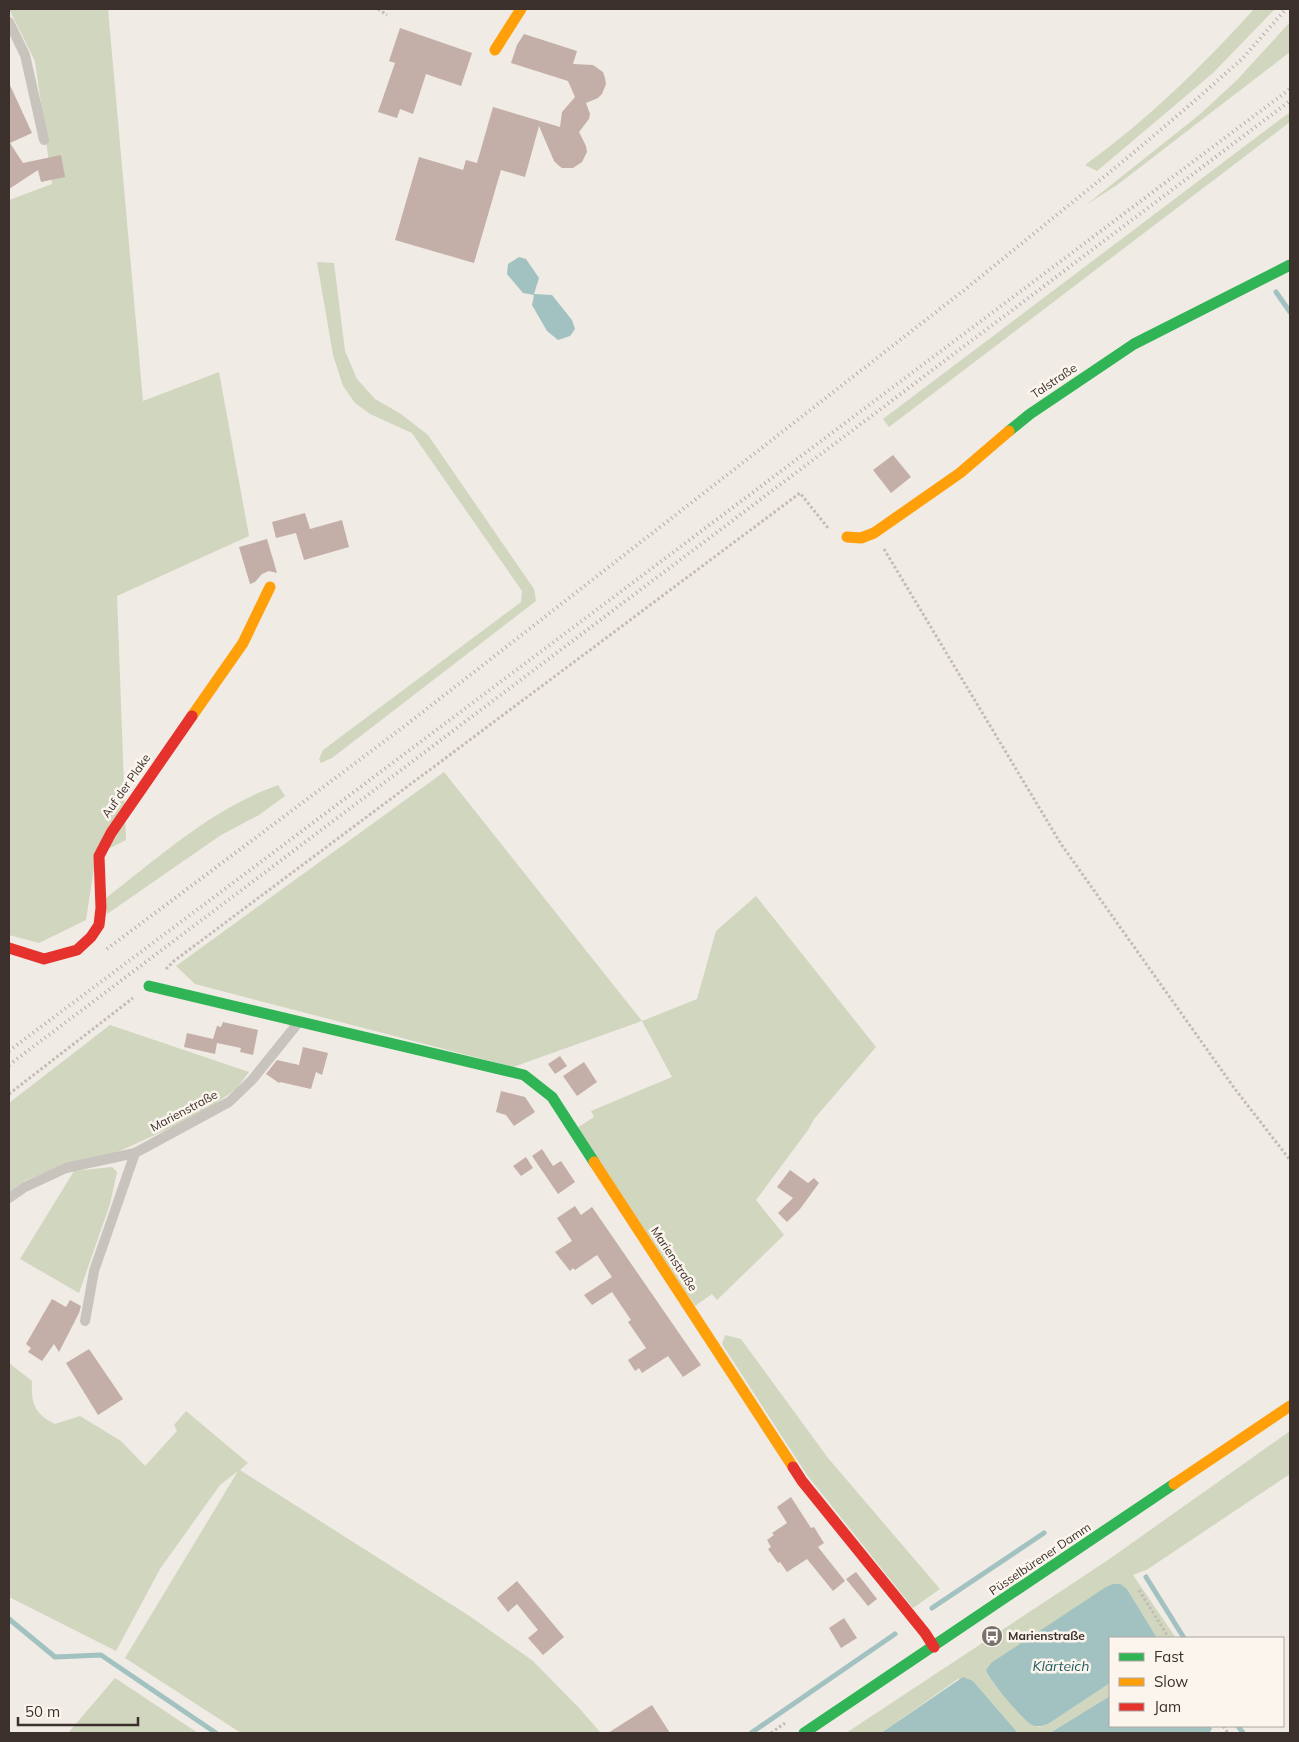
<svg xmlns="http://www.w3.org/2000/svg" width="1299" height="1742" font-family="Mulish,sans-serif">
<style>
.green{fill:#d1d6bf}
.water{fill:#a1c2c1}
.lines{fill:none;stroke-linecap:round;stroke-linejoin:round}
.stream{stroke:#a1c2c1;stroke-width:5}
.building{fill:#c3afa7}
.path{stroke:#c2bbb6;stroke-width:3;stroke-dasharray:2.5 2.5;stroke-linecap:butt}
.lane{stroke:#c9c3be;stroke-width:10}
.fast{stroke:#30b455;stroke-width:11}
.slow{stroke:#ff9f0a;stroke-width:11}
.jam{stroke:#e5322d;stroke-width:11}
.rail{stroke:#b1aca8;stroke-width:4;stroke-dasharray:1 4;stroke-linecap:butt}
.labels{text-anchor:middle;stroke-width:5;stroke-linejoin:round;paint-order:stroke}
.street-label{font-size:12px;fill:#3b302b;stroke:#fbf5ee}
.poi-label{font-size:12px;font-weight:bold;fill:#3b302b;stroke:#fbf5ee;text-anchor:start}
.water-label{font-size:14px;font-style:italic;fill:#1f5a5e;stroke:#fbf5ee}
</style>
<rect width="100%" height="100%" fill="#f0ebe5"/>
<path class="green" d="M9,9h99l35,392 76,-29 30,164 -132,60 9,244 -30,15 -10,65 -47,23 -30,-8v-735l43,-16 -17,-123z
M1254,9h21l-62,64 -116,98 -12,-6c62,-45 118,-99 169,-156z
M1290,22v30l-173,133 -31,20 113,-90 38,-35z
M1290,112v10l-401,305 -6,-8z
M317,262l17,1 11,88 12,28 18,20 26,15 27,21 106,154 2,12 -204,157 -11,5 -2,-4 4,-9 198,-148 1,-11 -110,-158 -42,-19 -15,-11 -12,-17 -10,-31z
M444,772l198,249 55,-22 19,-68 40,-35 120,151 -62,72 -6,11 -52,70 28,35 -67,65 -5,-6 -17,12 -118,-178 17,-11 -3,-6 81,-34 -30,-56 -129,46 -318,-83 -19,-18z
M278,785l7,11 -26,19 -38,20 -114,79 -1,-16c54,-42 107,-90 172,-113z
M110,1025l139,47 -12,16 -27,20 -26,14 -69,31 -47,10 -43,18 -16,11v-89z
M112,1167l5,5 -7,32 -31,89 -59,-34 54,-88z
M725,1335l16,4 87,119 112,131 -27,19 -106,-133 -85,-131z
M9,1363l23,18c-1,22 2,33 23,43l25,-8 41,25 24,25 32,-35 -3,-6 12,-14 62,52 -8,7 231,147 62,44 46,47 22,25h-360l-116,-75 113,-187 -18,14 -60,84 -44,82 -107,-54z
M1290,1431v43l-142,95 -15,6 43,63h-19l-30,-49 -141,81 8,14 45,43 9,-3 62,-41v13l-60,37h-32l-45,-52 -15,-2 -77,54h-35l262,-173z
M115,1678l83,55h-130z"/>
<path class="water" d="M519,257l7,2 13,19 -5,16 18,1 20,25 3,9 -5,7 -12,4 -11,-9 -15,-26 2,-10 -11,-2 -16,-19 1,-10z
M1113,1584h7l7,5 30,49h-47v45l-62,41c-6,2 -9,3 -16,1 -9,-5 -43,-45 -46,-55l5,-7 115,-76z
M963,1677l10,4 45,52h-137z
M1110,1696v30h100l2,3 -3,4h-159z"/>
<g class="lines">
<path class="stream" d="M1276,292l14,20
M1146,1577l38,61
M932,1608l112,-75
M9,1619l46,38 46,-2 115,78
M1238,1726l5,7
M751,1733l144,-99"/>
</g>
<path class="building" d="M400,28l72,25 -11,33 -35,-12 -13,40 -13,-5 -3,9 -19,-6 17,-49 -6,-2z
M524,34l53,17 -4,13 20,1 10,7 2,6 1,6 -4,10 -4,4 -12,5 4,11 -1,5 -10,13 7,14 1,6 -5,10 -9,6h-11l-4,-3 -4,-4 -15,-35 -14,51 -24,-7 -27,93 -79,-23 24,-83 44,13 3,-10 11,3 16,-56 67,20 2,-15 13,-15 -7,-16 -57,-18 6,-18z
M9,83l23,50 -22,10 13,20 38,-8 4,22 -24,5 -3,-12 -29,19z
M893,455l18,22 -20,16 -18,-23z
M305,513l5,16 32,-9 7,27 -45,13 -8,-27 -20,5 -4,-16z
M267,539l10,34 -8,-2 -7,3 -7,8 -5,2 -11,-37z
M223,1022l35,8 -5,25 -13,-3 1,-4 -24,-5 -2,11 -31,-7 3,-14 26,6 4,-13 4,1z
M303,1047l25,6 -6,22 -6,-3 -5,17 -31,-7 -1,1 -13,-9 11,-14 22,5z
M560,1056l7,10 -12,8 -7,-10z
M584,1062l13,20 -20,14 -14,-20z
M501,1091l24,6 10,15 -21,14 -8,-11 -10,-3z
M542,1149l11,17 8,-5 14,21 -17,12 -26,-38z
M526,1157l7,11 -12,8 -8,-10z
M790,1170l18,13 6,-5 5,5 -19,26 -13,13 -9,-9 15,-15 -16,-11z
M575,1206l6,9 11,-8 109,158 -18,12 -15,-21 -26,17 -3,-5 -4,3 -7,-11 18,-12 -18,-26 3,-2 -19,-28 -20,13 -8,-10 28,-18 -15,-22 -22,15 -2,-2 -3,3 -15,-19 17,-11 -15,-23z
M52,1299l14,8 4,-7 11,6 -2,7 -20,39 -5,-8 -12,17 -14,-9 3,-4 -5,-4z
M89,1349l34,50 -25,16 -32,-52z
M791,1497l20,31 3,-1 10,16 -6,4 27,34 -12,10 -26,-32 -20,13 -7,-10 -2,1 -10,-14 3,-2 -4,-7 7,-5 -2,-2 15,-10 -10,-16z
M856,1572l21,27 -9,7 -22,-27z
M517,1581l47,56 -21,18 -15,-17 10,-8 -21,-26 -9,8 -11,-14z
M844,1618l13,20 -16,10 -12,-20z
M652,1705l18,28h-62z"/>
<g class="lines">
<path class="path" d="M378,9l9,6
M884,549l177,295 174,245 55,71
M166,969l8,-8 626,-468 28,35
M9,1094l124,-96
M1139,1590l30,48
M1223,1726l5,7
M771,1733l14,-10"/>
<path class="lane" d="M9,22l16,33 19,85
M9,1198l16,-11 41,-19 69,-15 94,-51 23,-22 46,-57
M85,1321l9,-50 41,-118"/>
<path class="fast" d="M1009,431l21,-17 104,-70 156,-79
M149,986l375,89 28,22 42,65
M804,1733l370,-249"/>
<path class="slow" d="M495,50l26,-41
M847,537l14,1 13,-5 86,-60 49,-42
M192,716l51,-73 27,-56
M594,1162l199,305
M1174,1484l116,-78"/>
<path class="jam" d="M9,948l35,11 33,-9 14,-13 8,-12 2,-17 -2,-52 12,-23 81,-117
M793,1467l9,14 123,152 9,14"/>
<path class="rail" d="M107,949l299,-224 557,-434 169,-137 59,-50 51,-45 44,-50
M9,1051l1281,-962
M9,1065l1281,-964"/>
</g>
<defs>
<g id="bus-disc" transform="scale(1.125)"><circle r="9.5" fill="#7a716c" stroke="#fbf5ee"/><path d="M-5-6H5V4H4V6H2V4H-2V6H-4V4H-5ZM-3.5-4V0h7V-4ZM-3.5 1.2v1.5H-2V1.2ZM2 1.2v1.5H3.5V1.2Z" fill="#fff"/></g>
</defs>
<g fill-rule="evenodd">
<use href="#bus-disc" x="992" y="1636"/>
</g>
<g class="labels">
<g class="street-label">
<text transform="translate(1054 381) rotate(-34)" y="4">Talstraße</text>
<text transform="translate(126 786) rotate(-55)" y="4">Auf der Plake</text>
<text transform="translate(184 1111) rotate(-28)" y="4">Marienstraße</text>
<text transform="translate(674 1259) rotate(57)" y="4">Marienstraße</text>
<text transform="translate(1040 1559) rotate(-34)" y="4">Püsselbürener Damm</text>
</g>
<g class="poi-label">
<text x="1008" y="1640">Marienstraße</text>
</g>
<g class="water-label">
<text x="1061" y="1671">Klärteich</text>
</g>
</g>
<rect width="1299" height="1742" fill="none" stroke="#3b302b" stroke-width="20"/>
<rect x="1109" y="1637" width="175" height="90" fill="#fbf5ee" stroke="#aea6a0"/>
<rect x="1119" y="1653" width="25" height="8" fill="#30b455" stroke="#aea6a0"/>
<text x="1154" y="1662" font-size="15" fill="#3b302b">Fast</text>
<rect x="1119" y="1678" width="25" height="8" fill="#ff9f0a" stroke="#aea6a0"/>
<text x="1154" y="1687" font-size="15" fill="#3b302b">Slow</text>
<rect x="1119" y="1703" width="25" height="8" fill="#e5322d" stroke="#aea6a0"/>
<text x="1154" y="1712" font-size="15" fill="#3b302b">Jam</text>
<path d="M18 1717v8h120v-8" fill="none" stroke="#3b302b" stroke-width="2.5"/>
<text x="25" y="1717" font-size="15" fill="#3b302b" stroke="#fbf5ee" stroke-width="4" paint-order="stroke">50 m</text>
</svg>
